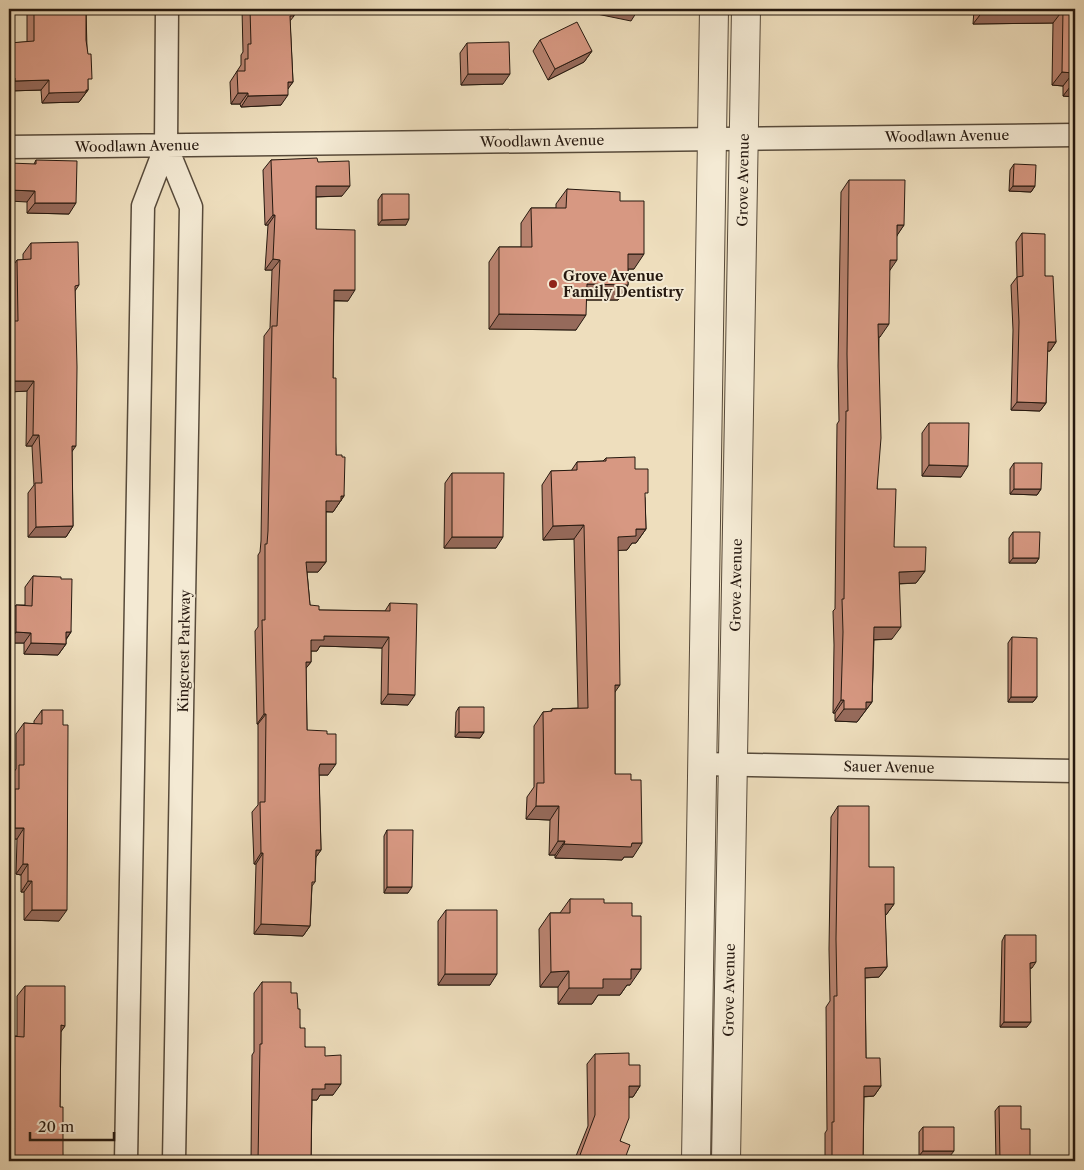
<svg xmlns="http://www.w3.org/2000/svg" width="1084" height="1170" font-family="'Libre Caslon Text',serif">
<style>
.lines{fill:none;stroke-linecap:round;stroke-linejoin:round}
.minor-casing{stroke:#574a3a;stroke-width:25}
.tertiary-casing{stroke:#574a3a;stroke-width:30}
.minor{stroke:#f4ead4;stroke-width:22}
.tertiary{stroke:#f4ead4;stroke-width:28}
.wall{fill:#b98370;stroke:#25180f}
.shaded-wall{fill:#966a5b;stroke:#25180f}
.building{fill:#d79882;stroke:#25180f}
.poi-dot{fill:#8f2418;stroke:#f4ead4;stroke-width:2}
.labels{text-anchor:middle;stroke-width:4;stroke-linejoin:round;paint-order:stroke}
.street-label{font-size:14px;fill:#25180f;stroke:#f4ead4}
.poi-label{font-size:14px;font-weight:bold;fill:#25180f;stroke:#f4ead4;text-anchor:start}
</style>
<rect width="100%" height="100%" fill="#eedebd"/>
<filter id="stains"><feTurbulence type="fractalNoise" baseFrequency=".004" numOctaves="4"/><feColorMatrix values="0 0 0 0 .2 0 0 0 0 .09 0 0 0 0 .02 0 0 0 .5 -.17"/></filter>
<radialGradient id="worn" r=".72"><stop offset=".6" stop-color="#630" stop-opacity="0"/><stop offset="1" stop-color="#630" stop-opacity=".3"/></radialGradient>
<g class="lines">
<g class="minor-casing">
<path id="minor" d="M166,146l25,61 -17,954
M9,147l1066,-12
M702,764l373,7
M126,1161l17,-955 23,-60 1,-137"/>
</g>
<g class="tertiary-casing">
<path id="tertiary" d="M696,1161l18,-1152
M726,1161l20,-1152"/>
</g>
<use href="#minor" class="minor"/>
<use href="#tertiary" class="tertiary"/>
</g>
<path class="wall" d="M27,9h59l2,81 -9,12 -37,1 -1,-13 -32,1v-48l18,-1z
M242,9h51l1,7 -4,5 3,61 -5,6 -7,17 -40,2 -1,-3h-9l-1,-22 11,-17v-10l2,-3z
M879,9h196v88l-12,-1v-10l-11,-1 1,-62 -80,1 1,-14z
M540,40l52,11 -8,11 -36,18 -15,-29z
M467,43l36,41 -42,1 -1,-32z
M36,160l33,54 -42,-1v-11l7,-38z
M271,160l47,2 24,34 -26,1v32l32,72h-14l-1,77 3,77 8,41 -11,16h-7v50l-8,10h-11l3,33 9,5 66,1 5,-8 18,102 -27,-1 1,-56 -62,-2 -3,5h-6v11l-5,6 1,62 21,45h-9l2,75 -5,7 -1,25 -3,4 -2,40 -7,10 -49,-2 2,-70h-2l-2,-52 6,-7v-81h-1l-2,-93 3,-4v-72l2,-3 1,-11 3,-205 6,-8 2,-58h-7l3,-45h-3l-2,-55z
M1014,164l21,22 -4,6 -22,-1 1,-21z
M849,180l55,45 -7,10 -8,36 -9,66h-1l-2,152 17,58 31,24 -9,12 -17,1 -7,55 -18,1 -2,62 -15,20 -22,-1v-8h-2l1,-68 -1,-34 2,-2 2,-185 2,-3 -1,-55 3,-174z
M567,189l53,12 14,68h-6v16l-10,15h-32l-10,30 -87,-1v-67l10,-15h22v-24l10,-15h25v-4z
M382,194l24,31h-28v-25z
M1022,233l23,43 11,66 -6,9h-3l-1,52 -6,8 -29,-1 2,-80 -2,-45 6,-8 -1,-35z
M31,243l48,42 -4,6 -3,161 1,74 -7,11h-38v-44l6,-8 -2,-39h-6l1,-55 -18,1v-64l1,-2v-56l7,-10h6v-6z
M929,423l32,54 -39,-1v-43z
M606,458l29,11 10,29 1,31 -10,14h-4l-5,7h-9l-3,143v81l18,83h-9l-2,3 -67,-2v-3h-6l1,-35 -24,-1 1,-22 7,-10v-61l9,-14h7l2,-3 26,-1 -4,-169 -31,1 -1,-55 9,-14h20l6,-9 26,-1z
M1014,463l27,26 -4,6 -27,-1v-25z
M452,473l44,75h-52l1,-65z
M1013,532l26,26 -3,5h-27v-25z
M33,576l28,3 10,53 -5,8v4l-8,11 -34,-1v-11h-15v-27l7,-11h9v-18z
M1012,637l25,60 -4,5h-25v-59z
M459,707l25,25 -4,6 -25,-1 1,-25z
M42,710l17,211 -35,-1v-28h-3v-17l-5,-1 1,-35h-8v-41l2,-4v-18l5,-7v-35l8,-11 10,1v-3z
M838,806l31,61 25,37 -8,11h-1l2,52 -8,10 -14,1 1,80 15,28 -7,10 -10,1 -1,64h-38v-28l2,-3 -1,-123 4,-6 -1,-52 2,-132z
M387,830l21,63h-24v-57z
M570,899l34,4 26,82h-3l-7,10h-22l-6,9h-34v-17h-18l-1,-58 11,-16h10z
M446,910l44,75h-52v-64z
M1005,935l27,33h-2l-3,59h-27l2,-86z
M262,982l29,11 7,16 2,19 5,19 20,9 8,39h-13l-3,5h-5l-1,61h-60l1,-106 2,-3v-59z
M25,986l40,40 -4,5 -1,76 3,53v1h-54v-123l1,-2h7v-40z
M595,1054l34,11 11,21 -7,11h-4l-9,44 4,20h-50l14,-35 -1,-62z
M999,1106l22,23 9,27 -4,5h-30l-1,-50z
M923,1127l27,29h-31v-24z"/>
<path class="shaded-wall" d="M595,9h37l6,1 -7,11 -39,-8z
M879,9h96l-1,1z
M1063,10l-10,13 -80,1 10,-13z
M592,51l-8,11 -36,18 7,-11z
M1062,72l11,1 -10,13 -11,-1z
M468,74h42l-7,10 -42,1z
M9,78h6l-6,9z
M49,80l-8,10 -32,1 6,-10z
M288,82h5l-8,11z
M1073,83h2v14l-12,-1z
M88,90l-9,12 -37,1 7,-10z
M238,93h10l-8,11h-9z
M288,95l-7,10 -40,2 7,-11z
M316,186h34l-8,10 -33,1z
M1013,186h22l-4,6 -22,-1z
M9,190l26,1 -8,11 -18,-1z
M35,203h41l-7,11 -42,-1z
M273,215h2l-7,10h-3z
M409,219l-3,6h-28l4,-5z
M897,225h7l-8,12z
M628,254h16l-10,15h-16z
M273,259l7,1 -8,10h-7z
M890,260h7l-9,13z
M587,284l41,1 -10,15h-42z
M334,290h21l-7,11 -21,-1z
M499,314l87,1 -10,15 -87,-1z
M878,324h11l-9,13h-11z
M1048,342h8l-6,9h-8z
M9,381h25l-7,10 -18,1z
M1017,402l29,1 -6,8 -29,-1z
M33,435h6l-7,11h-6z
M72,446h4l-8,11z
M929,465l39,1 -7,11 -39,-1z
M1014,489h27l-4,6 -27,-1z
M341,496h3l-11,16 -14,-1 7,-10z
M584,525l-10,14 -31,1 10,-14z
M73,526l-7,11h-38l8,-10z
M636,529h10l-10,14h-4l-5,7 -19,1 10,-14z
M452,537h51l-7,11h-52z
M1013,558h26l-3,5h-27z
M306,562h20l-8,10h-19z
M925,571l-9,12 -26,1 9,-12z
M874,627h27l-9,12 -27,1z
M16,632l15,1 -7,10h-15z
M66,632h5l-8,11z
M324,636l65,1 -7,11 -62,-2 -3,5h-13l7,-11z
M31,643l35,1 -8,11 -34,-1z
M306,662h5l-8,10z
M615,685h5l-10,14z
M388,694l27,1 -7,10 -27,-1z
M1011,697h26l-4,5h-25z
M841,700h3l-9,13h-2z
M866,702h6l-15,20 -22,-1 9,-12z
M264,714h2l-8,10h-1z
M459,732h25l-4,6 -25,-1z
M320,764h16l-8,11h-16z
M536,806h23l-9,14 -24,-1z
M15,828h9l-7,11h-8v-2z
M558,841h7l-10,14h-6z
M632,843h10l-9,14h-9l-2,3 -67,-2 9,-14z
M316,850h5l-7,10z
M261,853h2l-7,11h-2z
M23,864h5l-7,11 -5,-1z
M28,881h4l-8,11h-3z
M387,887h25l-4,6h-24z
M885,904h9l-8,11 -8,-1z
M32,910h35l-8,11 -35,-1z
M261,924l49,2 -7,10 -49,-2z
M1036,962l-4,6h-6l4,-5z
M887,967l-8,10 -21,1 7,-10z
M631,969h10l-11,16h-3l-7,10h-22l-6,9h-34l11,-16 34,-9z
M569,971l-11,16h-18l11,-15z
M445,974h52l-7,11h-52z
M1004,1022h27l-4,5h-27z
M61,1025l4,1 -7,10z
M10,1073h4l-5,7v-6z
M325,1084h16l-8,11h-13l-3,5h-13l8,-11z
M629,1086h11l-7,11h-11z
M864,1086h17l-7,10 -17,1z
M923,1151h31l-4,5h-31z
M580,1155l15,6h-19z
M1021,1156h9l-4,5h-9z"/>
<path class="building" d="M34,9h52v31l2,14h3l1,25h-4v11h-2v2l-37,1v-13l-34,1v-3h-6v-35l25,-2z
M250,9h43l1,7h-4l3,66h-5v13l-40,1v-3h-10l-1,-22h8v-12h3v-15h3z
M983,9h92v74h-2v-10l-11,-1 1,-62 -80,1z
M577,22l15,29 -37,18 -15,-29z
M509,42l1,32h-42l-1,-31z
M317,158l1,4 31,-1 1,25h-34v43l39,1v60h-21l-1,88h3v77h6v2h3l-1,39h-3v5h-15v61h-20l4,43 9,1v4l71,1v-8l27,1 -2,91 -27,-1 1,-57 -65,-1v4h-13v22h-5l1,68 20,1v3h9v30h-16l-1,4 2,82h-5l-1,32h-3l-2,44 -49,-2 2,-71h-2l-1,-51h5l1,-88h-2l-2,-94h3v-76h2l1,-13 4,-205h5l3,-66 -7,-1 2,-44h-2l-2,-55z
M36,160l41,1 -1,42h-41v-12l-26,-1v-27l27,1z
M1014,164l22,1 -1,21h-22z
M849,180h56l-1,45h-7v35h-7l-1,64h-11l3,114 -4,51h19l-2,58h32l-1,24 -26,1 2,55h-27l-2,75h-6v7h-22v-9h-3l2,-68 -1,-33h2l2,-188h2l-1,-57z
M567,189l53,3v9h24v53h-16v31l-41,-1 -1,31 -87,-1v-67h33l-1,-39h35z
M382,194h27v25l-27,1z
M1022,233l23,1v42h8l3,66h-8l-2,61 -29,-1 2,-80 -2,-45 6,-1z
M78,242l1,43 -4,1 2,81 -1,79h-4l1,80 -37,1 -1,-44h7l-3,-48h-6l1,-54h-25v-52h5v-8h4l-1,-61 14,-1v-16z
M929,423h40l-1,43 -39,-1z
M635,457v12h13v24h-3l1,36h-10v7l-18,1 2,148h-5v89h16v6h10l1,63h-10l-1,4 -67,-3 1,-3h-7l1,-35h-23l1,-23h7l-1,-71 9,-1v-2l36,-1 -4,-183 -31,1 -2,-55 26,-1v-8l29,-1v-3z
M1014,463h28l-1,26h-27z
M452,473h52l-1,64h-51z
M1013,532h27l-1,26h-26z
M33,576l28,1v2h11l-1,53h-5v12l-35,-1v-10l-15,-1v-27l16,1z
M1012,637l25,1v59h-26z
M459,707h25v25h-25z
M42,710h21v15h5l-1,185h-35v-29h-4v-17h-5l1,-36h-9v-39h4v-24h5v-42l18,1z
M838,806h31v61h25v37h-9l2,63 -22,1 1,90h14l1,28h-17l-1,75h-31v-39h2v-126h3l-1,-57z
M387,830h26l-1,57h-25z
M570,899h34v4h28v13h9v53h-10v10h-28v9h-34v-17l-18,1 -1,-59h20z
M446,910h51v64h-52z
M1005,935h31v27l-6,1 1,59h-27z
M262,982h29v11h6l1,16h2v19h5v19h20v9l16,-1v29h-16v5h-13l-1,72h-53l2,-117h2z
M25,986h40v40l-4,-1 -1,82h3v53h-10v1h-44v-20h4l1,-68h-4v-37l14,1z
M629,1053v12h11v21h-11v32l-9,23 10,4 -6,16h-29l-15,-6 15,-40v-61z
M999,1106h22v23h9v27h-9v5h-21z
M923,1127h31v24h-31z
M554,1157l2,4h-12z"/>
<circle class="poi-dot" cx="553" cy="284" r="5"/>
<g class="labels">
<g class="street-label">
<text transform="translate(947 136) rotate(-1)" y="5">Woodlawn Avenue</text>
<text transform="translate(542 141) rotate(-1)" y="5">Woodlawn Avenue</text>
<text transform="translate(137 146) rotate(-1)" y="5">Woodlawn Avenue</text>
<text transform="translate(743 180) rotate(-89)" y="5">Grove Avenue</text>
<text transform="translate(736 585) rotate(-89)" y="5">Grove Avenue</text>
<text transform="translate(184 651) rotate(-89)" y="5">Kingcrest Parkway</text>
<text transform="translate(889 767) rotate(1)" y="5">Sauer Avenue</text>
<text transform="translate(729 990) rotate(-89)" y="5">Grove Avenue</text>
</g>
<g class="poi-label">
<text x="563" y="281">Grove Avenue<tspan x="563" dy="16">Family Dentistry</tspan></text>
</g>
</g>
<rect width="1084" height="1170" fill="none" stroke="#eedebd" stroke-width="30"/>
<rect x="10" y="10" width="1064" height="1150" fill="none" stroke="#25180f" stroke-width="2.5"/>
<rect x="15" y="15" width="1054" height="1140" fill="none" stroke="#25180f"/>
<path d="M30 1132v8h84v-8" fill="none" stroke="#25180f" stroke-width="2.5"/>
<text x="38" y="1132" font-size="15" fill="#25180f" stroke="#f4ead4" stroke-width="4" paint-order="stroke">20 m</text>
<rect width="100%" height="100%" filter="url(#stains)"/>
<rect width="100%" height="100%" fill="url(#worn)"/>
</svg>
